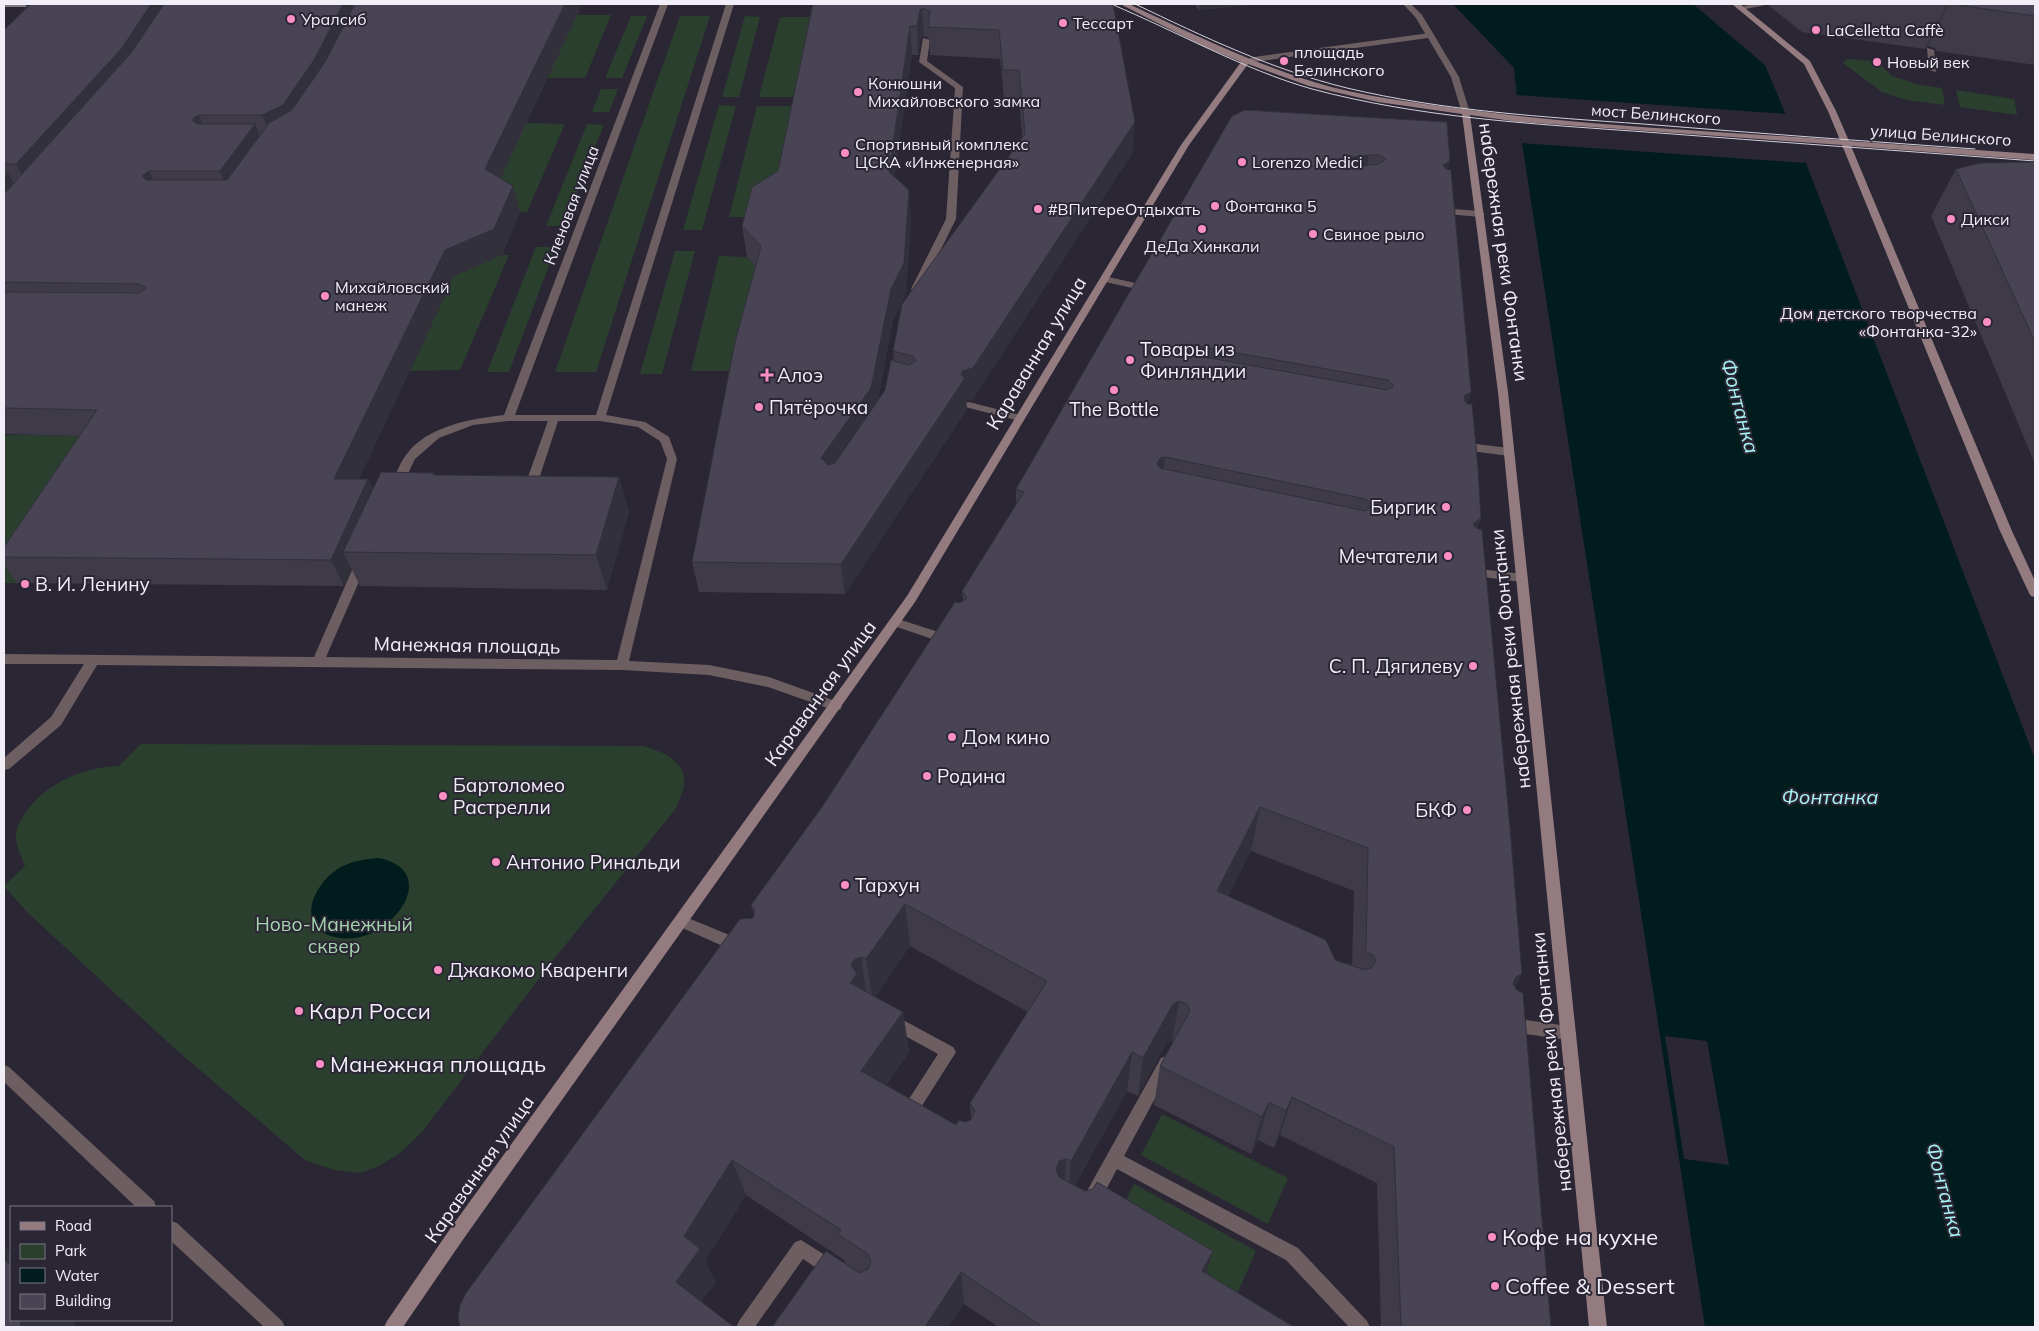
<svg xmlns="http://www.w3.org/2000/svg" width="2039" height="1331" font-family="Mulish,sans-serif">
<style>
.green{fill:#2b3f2f}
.water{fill:#001c1d}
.pier{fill:#2b2634}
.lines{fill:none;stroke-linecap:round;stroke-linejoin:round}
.lane{fill:#6d5e61;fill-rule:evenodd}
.street{fill:#6d5e61;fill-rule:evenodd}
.secondary{fill:#947b80;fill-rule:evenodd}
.tram{stroke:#d3d0da;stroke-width:1}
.wall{fill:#3e3a47;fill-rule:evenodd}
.shaded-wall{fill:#32303a}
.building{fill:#484453;stroke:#32303a;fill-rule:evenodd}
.poi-dot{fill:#fb8fc4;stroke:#2b2634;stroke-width:2}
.labels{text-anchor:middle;stroke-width:4;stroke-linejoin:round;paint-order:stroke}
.far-poi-label{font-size:16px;fill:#f1eef8;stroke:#2b2634;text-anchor:start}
.far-street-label{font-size:16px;fill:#f1eef8;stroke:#2b2634}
.street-label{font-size:19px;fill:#f1eef8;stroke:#2b2634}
.poi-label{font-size:19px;fill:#f1eef8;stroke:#2b2634;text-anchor:start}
.park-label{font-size:19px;fill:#a3d4ac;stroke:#2b2634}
.water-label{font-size:20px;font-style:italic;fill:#a6f3f5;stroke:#2b2634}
.near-poi-label{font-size:22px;fill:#f1eef8;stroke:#2b2634;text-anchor:start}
</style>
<rect width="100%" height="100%" fill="#2b2634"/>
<path class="green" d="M577,15h34l-26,63h-38z
M631,16h16l-25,62h-17z
M680,16h30l-114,356h-41z
M745,16l15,1 -21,80h-17z
M780,17h39l-16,80h-44z
M1846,59l30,2 16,15 28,9 22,3 3,17 -39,-5 -24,-8 -39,-29z
M601,89h17l-9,23h-17z
M1956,90l58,9 3,16 -57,-8z
M719,105l17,1 -34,124h-19z
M757,106h44l-19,94 -26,17h-27z
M526,123l39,1 -38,88h-7l-27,-17z
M587,124l17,1 -40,101h-18z
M536,247h20l-47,125h-22z
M675,251h20l-33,123h-22z
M502,255h7l-49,115 -50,1 44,-95z
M719,256l28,1 18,20 -24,94h-50z
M4,435l109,1 -96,147h-13z
M141,744l502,2c18,5 44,15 41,39 -1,7 -5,15 -7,22l-123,152 -132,173 -22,21 -21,13 -19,7 -26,-3 -29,-10 -133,-114 -145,-134 -23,-26 21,-20c-3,-8 -8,-18 -9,-26 -1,-9 3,-18 8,-25 20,-31 58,-48 95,-49z
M1162,1114l126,64 -20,46 -127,-69z
M1134,1184l122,67 -21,48 -122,-73z"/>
<path class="water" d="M1453,4h240l72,61 41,98 229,596v568h-330l-183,-1184 -8,-75z
M378,858c67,12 12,88 -38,80 -47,-6 -29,-54 1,-71 11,-6 24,-8 37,-9z"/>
<path class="pier" d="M1516,95l270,19 20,49 -284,-20z
M1645,955h2l44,285h-2z
M1665,1036l42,5 22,124 -45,-6z"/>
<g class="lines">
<path class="lane" d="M1403,4h8l11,11 12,20 -1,2h-6l-11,-19z
M1753,4h17l-29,6 -4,-2z
M923,38l7,2 -3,21 36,26 -7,132 -35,70 -5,3 -5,-3 35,-70 9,-131 -36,-26z
M1927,48l7,2 2,22 -7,-2z
M1439,208l41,3 5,3 -5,3 -44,-4 -2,-2z
M1104,276l49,11 2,2 -5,3 -49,-11v-4z
M969,402l55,14 1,2 -5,3 -55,-14 -1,-2 1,-2z
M554,415l5,3 -24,73 -2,3h-8l-2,-3 26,-73z
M1460,442l49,6 5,4 -5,4 -53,-7 -1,-3 1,-3z
M1471,568l51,6 6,4 -6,4 -55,-7 -2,-3 2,-3z
M895,618l59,19 2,3 -2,3 -4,2 -59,-20 -2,-3 2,-3z
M681,915l65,27 2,5 -2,5 -5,1 -5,-1 -60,-27 -2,-4 2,-4z
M892,1014l61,33 3,5 -38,60 1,3 -2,5 -6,3 -9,-5 -2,-5 38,-59 -51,-28 -3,-5 3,-5z
M1511,1018l57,8 5,2 3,5 -3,5 -5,2 -57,-8 -5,-2 -3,-5 3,-5z
M1166,1056l5,2 3,5 -50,93 174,92 69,73 3,6h-21l-63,-67 -169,-91 -18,34 -6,2 -6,-2 -2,-6 2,-6 74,-133z
M801,1240l38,24 3,6 -3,6 -6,3 -30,-20 -48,68h-19l3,-6 56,-79z"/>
<path class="street" d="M660,4h8l-153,411h81l130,-411h8l-128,411 39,7 24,15 8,22 -48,202 80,4 60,12 72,26 1,3 -1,3 -5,2 -68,-24 -59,-12 -87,-5 -525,-5 -36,60 -52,44 -5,1v-12l47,-41 33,-53h-80v-10l310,3 42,-96 6,-4 6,4 -42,96 291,3 50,-201 -7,-18 -22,-14 -38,-6h-92l-35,4 -34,13 -24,21 -15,31 -4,1 -6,-4c5,-10 9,-23 16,-32 21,-29 64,-36 98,-40z
M1430,33l4,2 25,42 11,36 -1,2 -7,-2 -11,-36 -23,-39 -182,25 -4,-2 12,-4z
M4,1065l5,2 145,134 2,6h-20l-132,-125z
M171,1221l6,2 105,98 3,6h-21l-93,-86z"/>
<path class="secondary" d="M1120,4h9c61,29 121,58 185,78 48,15 99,20 149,27 124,17 251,22 377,31l-12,-29 -24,-47 -72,-60h8l70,57 26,50 13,30 186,13v6l-184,-14 161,385 23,50v16l-4,-1 -2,-3 -29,-62 -158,-386 -323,-23 -49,-7 38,277 99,935h-18l-91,-935 -36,-278 -84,-12 -69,-16 -61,-22 -59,81 -274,457 -453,639 -59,86h-19l3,-6 63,-92 457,-633 274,-451 60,-83 -36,-15z"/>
<path class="tram" d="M1111,4c67,28 131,65 201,85 109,29 222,35 334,43 130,10 259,19 389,29
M1135,4c69,33 138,66 212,84 97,23 197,29 296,36 111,9 221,17 332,25
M4,6h36"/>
</g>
<path class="wall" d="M25,4h553l2,5 -80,170 13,7 7,26 -18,43 -48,21 -95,203h9l5,10 61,-16 1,2 184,2 10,35 -22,78 -247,-4 -8,-16 -8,16 -327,-3 -13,-18v-18l75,-111 -75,-2v-404l23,-23z
M813,4h300l20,148 -160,247 -7,2 1,8 -122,185 -146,-2 -7,-30 63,-296 -8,-9 -5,-31 36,-55zM924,36l5,2 1,17 70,4 4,40 15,-1 3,39 -129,214 1,10 -9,29 -7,10 15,-80 13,-26 5,-74 -17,-43 18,-122h6l3,-17z
M1194,4h63l-58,6z
M1770,4h265v61l-99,-14 -1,-3 -7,-2 -3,3 -123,-17 -33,-26z
M1232,116l216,53 20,235 13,114 -4,11 38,459 36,339h-170l-4,-144 -97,-48 -6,13 -16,-8 -7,14 -97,-49 6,-39 13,-24 -1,-1 -6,3 -28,52 -11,-5 -52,94 131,89 88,53h-295l-35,-23 -192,23 73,-64 -1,-3 -98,-65 -41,66 11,21 -15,20 -241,25 293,-409 1,-3 -3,-10 71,-98 138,-204 3,-2 -1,-10 54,-87v-15l144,-241v-8zM1251,851l103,40 -2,74 -17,-5 -107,-64zM910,946l118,66 -58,91 1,17 -15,5 -70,-40 23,-33 -6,-40 -28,-15z
M2035,162v302l-104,-248 25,-47z"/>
<path class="shaded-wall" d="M25,4h10l-8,3z
M151,4h27l-148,186 -14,-26z
M343,4h14l3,7 -87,129 -11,-25z
M565,4h13l2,5 -88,186 -7,-26z
M1200,4h57l-58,6z
M1947,4h1l-20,42 -3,3z
M922,8l2,28 -3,2 -3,17 -1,-29 3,-16z
M910,26l2,29 -21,147 -2,-30z
M199,115l11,25 -17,-19v-3z
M1135,122l-2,30 -160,247 -7,2 1,8 -122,185 -4,-30 120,-189 1,-4z
M255,124l10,26 -33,47 -12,-26z
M1369,155l-9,45 -43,-34 7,-5z
M1450,161l-11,45 4,-41z
M149,171l13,26 -20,-21z
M8,173l15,26 -19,22v-43z
M513,186l7,26 -18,43 -48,21 -107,229 -13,-26 111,-229z
M909,190l2,30 -5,74 -13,26 -19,99 -49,70 -4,-31z
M1187,344l-5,47 -2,-41 2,-5z
M1471,393l-14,47 8,-45z
M1165,457l-5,47 -3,-40 3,-6z
M619,477l10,35 -22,78 -11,-35z
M368,479l12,27 -37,46 9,18 -8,16 -13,-26z
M1481,518l-16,47 8,-41z
M1260,807l-9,44 -42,83 8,-43z
M905,904l5,42 -37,55 -7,-42z
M861,957l6,41 -17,-15 1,-18 3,-5z
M1522,974l-21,41 15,-38z
M1179,1001l-7,40 -6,3 -28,52 5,-38 30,-54z
M903,1012l6,40 -41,57 -7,-38z
M1132,1052l-5,39 -59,106 3,-36z
M1292,1097l-12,38 -6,13 12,-37z
M1269,1102l-11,38 -7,14 11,-37z
M1066,1159l-3,36 -7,-25 3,-9z
M732,1160l14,35 -41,66 11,21 -23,32 -17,-32 8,-46z
M4,1245l7,7v14l-7,-7z
M1213,1251l-10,32 -1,-12z
M961,1272l3,32 -15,23h-24z
M21,1320h53l1,7h-55z"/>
<path class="building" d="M31,4h120l-29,44 -106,116h-12v-134z
M164,4h179l-29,56 -31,45 -21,10h-63l-6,3v3l5,3h57l-35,47h-71l-7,5 4,4h81l42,-57 23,-13 33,-48 30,-58h210l-80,165 28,17 -19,43 -49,21 -111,229h34l-37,81 -327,-3v-10l93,-137 -93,-2v-116l135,1 7,-5 -7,-4 -135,-2v-88l127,-141z
M813,4h300l22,118 -162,246 -11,3 -1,4 4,3 -124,186 -149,-2 43,-220 26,-96 -19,-20 10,-39 26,-16zM922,8l8,3 -2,16 71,3 4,40h16l6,64 -123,170 -9,47 20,5 3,5 -8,4 -17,-5 -6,30 -50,73 -7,2 -7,-7 50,-70 20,-99 13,-26 5,-73 -20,-18 21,-146h7l3,-16z
M1957,4h78v12l-77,-11z
M1245,110l202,12 3,39 -7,4 3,4 5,1 20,220v3l-6,2 -1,5 3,4h5l6,64 3,50 -8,6 3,4 6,2 28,297 12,147 -6,3 -3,7 4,6 6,3 28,334h-150l-7,-180 -102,-50 -6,14 -17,-9 -7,15 -102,-51 30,-55 -3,-7 -8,-3 -6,3 -30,54 -11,-6 -61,109 -5,-2 -7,2 -3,9 3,7 26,14 8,-2 4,-7 116,69 -11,20 92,56h-255l1,-2 -79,-53 -36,55h-153l54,-76 33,22 9,-4 3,-8 -3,-7 -30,-20 3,-4 -109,-70 -48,76 16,13 -24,33 58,45h-274l-2,-10 2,-12 6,-12 274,-374 13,-1 2,-7 -4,-6 71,-98 133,-205 5,1 7,-5 -5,-7 62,-99 -8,-3 139,-241h4l6,-4 -5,-4 72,-124zM1369,155h10l7,4 -7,5 -55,6 -7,-4 7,-5zM1187,344l201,36 6,6 -7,4 -205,-37 -2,-3 2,-5zM1165,457l201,42 7,7 -8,5 -205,-43 -3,-4 3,-6zM1260,807l108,41 -2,104 7,3 3,5 -4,8 -7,2 -30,-10 -9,-20 -109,-49zM905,904l142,77 -77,122 5,8 -4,9 -6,2 -6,-2 -3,5 -95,-54 42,-59 -53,-29 7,-9 -6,-9 3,-5 7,-3 5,2z
M2035,162v180l-79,-173 25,-6z
M4,173h4l-4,5z
M381,472l53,1 -1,2 186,2 -23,78 -253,-3z
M4,1259l7,7v54h10l-1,7h-16z"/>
<g class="poi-dot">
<circle cx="291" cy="19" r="5"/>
<circle cx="1063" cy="23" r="5"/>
<circle cx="1816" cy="30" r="5"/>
<circle cx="1284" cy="61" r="5"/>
<circle cx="1877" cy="62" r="5"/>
<circle cx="858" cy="92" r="5"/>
<circle cx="845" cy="153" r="5"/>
<circle cx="1242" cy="162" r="5"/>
<circle cx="1215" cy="206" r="5"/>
<circle cx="1038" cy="209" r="5"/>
<circle cx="1951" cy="219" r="5"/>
<circle cx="1202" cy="229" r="5"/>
<circle cx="1313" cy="234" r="5"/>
<circle cx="325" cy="296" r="5"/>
<circle cx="1987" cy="322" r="5"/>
<circle cx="1130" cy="360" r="5"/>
<path d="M764.5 367.5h5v5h5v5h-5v5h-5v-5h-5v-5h5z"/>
<circle cx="1114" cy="390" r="5"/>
<circle cx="759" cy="407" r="5"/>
<circle cx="1446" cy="507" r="5"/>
<circle cx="1448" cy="556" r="5"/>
<circle cx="25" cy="584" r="5"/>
<circle cx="1473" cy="666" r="5"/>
<circle cx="952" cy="737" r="5"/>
<circle cx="927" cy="776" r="5"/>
<circle cx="443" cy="796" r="5"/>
<circle cx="1467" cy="810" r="5"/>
<circle cx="496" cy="862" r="5"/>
<circle cx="845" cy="885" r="5"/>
<circle cx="438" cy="970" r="5"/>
<circle cx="299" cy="1011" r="5"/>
<circle cx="320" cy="1064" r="5"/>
<circle cx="1492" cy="1237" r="5"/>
<circle cx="1495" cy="1286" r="5"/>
</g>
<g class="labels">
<g class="far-poi-label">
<text x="301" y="25">Уралсиб</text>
<text x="1073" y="29">Тессарт</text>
<text x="1826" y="36">LaCelletta Caffè</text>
<text x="1294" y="58">площадь<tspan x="1294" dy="18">Белинского</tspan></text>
<text x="1887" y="68">Новый век</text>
<text x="868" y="89">Конюшни<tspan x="868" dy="18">Михайловского замка</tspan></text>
<text x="855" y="150">Спортивный комплекс<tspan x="855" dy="18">ЦСКА «Инженерная»</tspan></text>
<text x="1252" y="168">Lorenzo Medici</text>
<text x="1225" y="212">Фонтанка 5</text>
<text x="1048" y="215">#ВПитереОтдыхать</text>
<text x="1961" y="225">Дикси</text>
<text x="1323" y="240">Свиное рыло</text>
<text x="1202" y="252" text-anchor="middle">ДеДа Хинкали</text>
<text x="335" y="293">Михайловский<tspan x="335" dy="18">манеж</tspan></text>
<text x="1977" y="319" text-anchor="end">Дом детского творчества<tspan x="1977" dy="18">«Фонтанка-32»</tspan></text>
</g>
<g class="far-street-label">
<text transform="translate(1656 114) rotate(4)" y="6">мост Белинского</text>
<text transform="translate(1941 135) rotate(4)" y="6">улица Белинского</text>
<text transform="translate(571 205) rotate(-69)" y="6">Кленовая улица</text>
</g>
<g class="street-label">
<text transform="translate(1504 252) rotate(82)" y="7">набережная реки Фонтанки</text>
<text transform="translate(1036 353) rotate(-59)" y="7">Караванная улица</text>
<text transform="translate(467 645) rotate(1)" y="7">Манежная площадь</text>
<text transform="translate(1510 659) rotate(-96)" y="7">набережная реки Фонтанки</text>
<text transform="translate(820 693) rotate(-54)" y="7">Караванная улица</text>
<text transform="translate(1551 1062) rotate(-96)" y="7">набережная реки Фонтанки</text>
<text transform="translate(479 1169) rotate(-55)" y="7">Караванная улица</text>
</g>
<g class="poi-label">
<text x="1140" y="356">Товары из<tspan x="1140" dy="22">Финляндии</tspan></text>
<text x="777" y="382">Алоэ</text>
<text x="769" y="414">Пятёрочка</text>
<text x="1114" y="416" text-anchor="middle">The Bottle</text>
<text x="1436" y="514" text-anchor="end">Биргик</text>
<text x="1438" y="563" text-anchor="end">Мечтатели</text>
<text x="35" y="591">В. И. Ленину</text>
<text x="1463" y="673" text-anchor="end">С. П. Дягилеву</text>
<text x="962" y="744">Дом кино</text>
<text x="937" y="783">Родина</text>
<text x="453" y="792">Бартоломео<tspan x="453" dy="22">Растрелли</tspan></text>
<text x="1457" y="817" text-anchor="end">БКФ</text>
<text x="506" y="869">Антонио Ринальди</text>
<text x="855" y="892">Тархун</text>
<text x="448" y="977">Джакомо Кваренги</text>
</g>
<g class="park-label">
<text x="334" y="931">Ново-Манежный<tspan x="334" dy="22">сквер</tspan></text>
</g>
<g class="water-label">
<text transform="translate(1740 406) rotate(75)" y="7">Фонтанка</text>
<text x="1830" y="804">Фонтанка</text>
<text transform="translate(1945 1190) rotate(75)" y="7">Фонтанка</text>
</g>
<g class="near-poi-label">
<text x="309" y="1019">Карл Росси</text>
<text x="330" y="1072">Манежная площадь</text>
<text x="1502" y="1245">Кофе на кухне</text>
<text x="1505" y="1294">Coffee &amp; Dessert</text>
</g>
</g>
<rect width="2039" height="1331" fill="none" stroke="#f1eef8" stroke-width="10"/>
<rect x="10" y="1206" width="162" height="115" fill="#2b2634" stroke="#7a7682"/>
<rect x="20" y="1222" width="25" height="8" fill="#947b80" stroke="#7a7682"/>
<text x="55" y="1231" font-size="15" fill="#f1eef8">Road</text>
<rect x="20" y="1244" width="25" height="15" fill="#2b3f2f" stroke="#7a7682"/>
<text x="55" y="1256" font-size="15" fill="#f1eef8">Park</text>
<rect x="20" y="1268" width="25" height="15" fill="#001c1d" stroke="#7a7682"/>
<text x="55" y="1281" font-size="15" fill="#f1eef8">Water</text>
<rect x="20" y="1294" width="25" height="15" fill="#484453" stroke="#7a7682"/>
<text x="55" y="1306" font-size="15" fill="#f1eef8">Building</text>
</svg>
